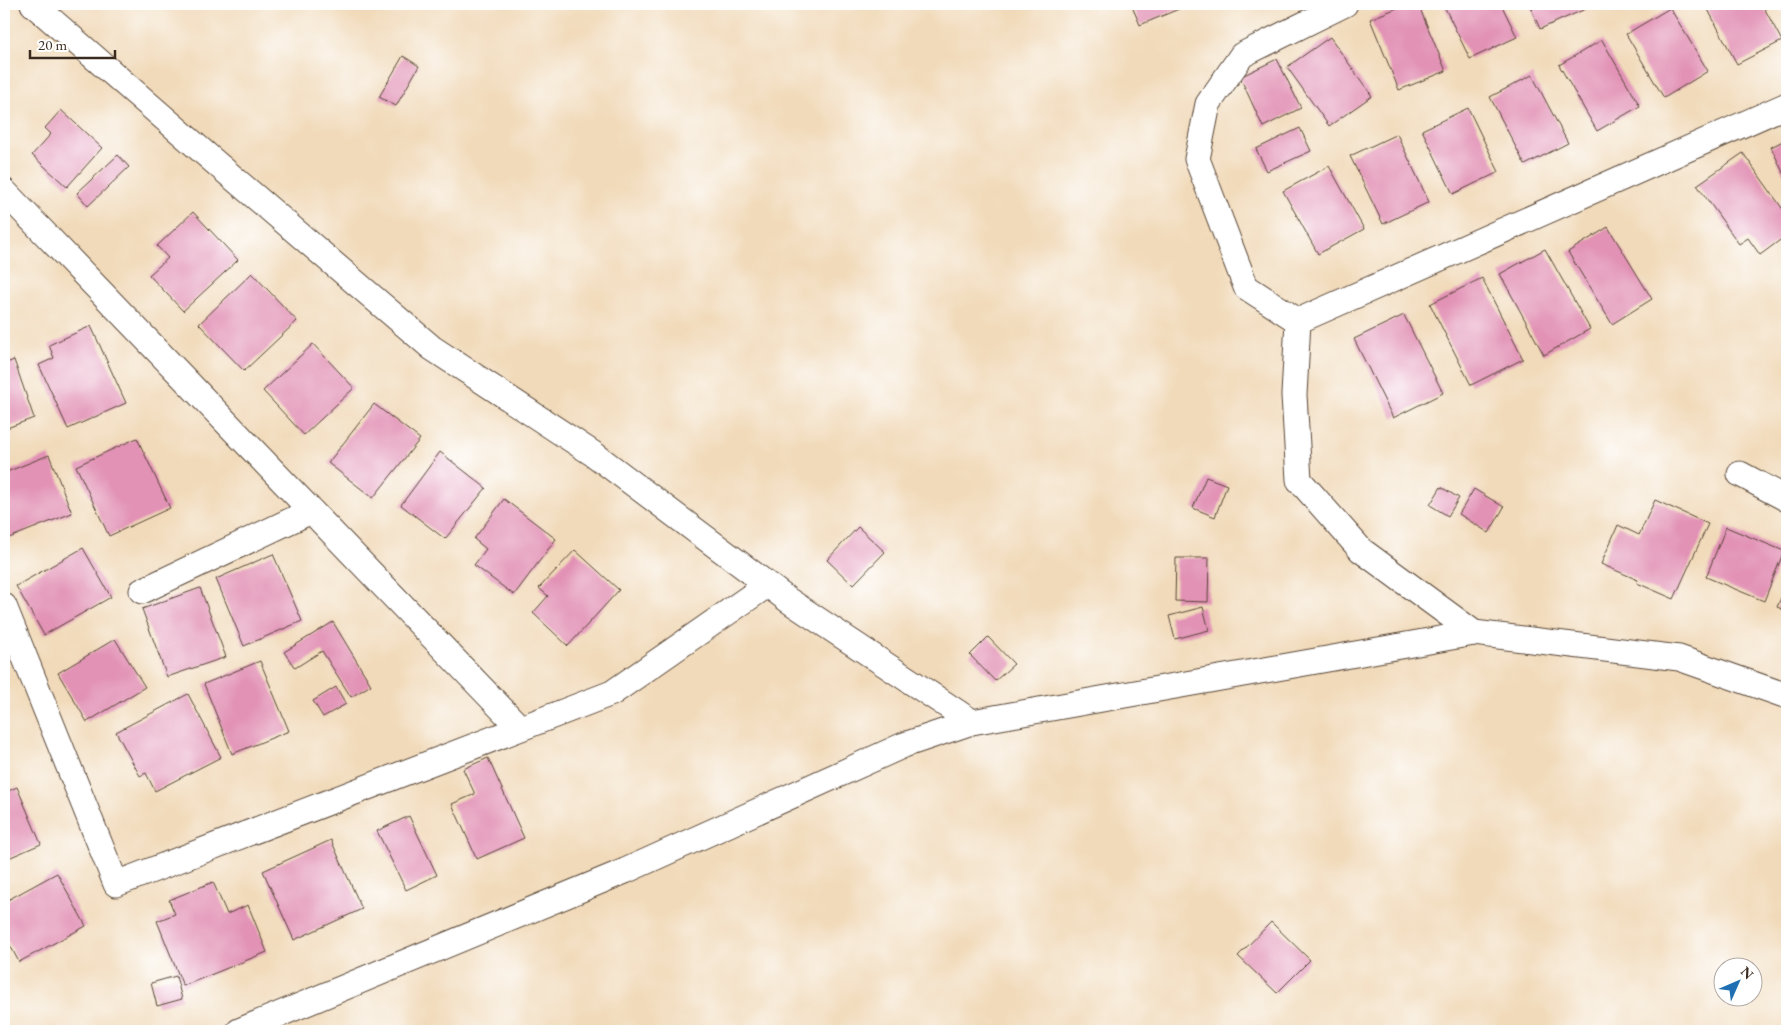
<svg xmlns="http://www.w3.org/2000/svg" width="1791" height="1035" font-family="'EB Garamond',serif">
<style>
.building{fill:#e292b5}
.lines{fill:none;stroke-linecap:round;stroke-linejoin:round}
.minor-casing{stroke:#564435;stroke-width:27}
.minor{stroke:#fff;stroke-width:25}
</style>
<rect width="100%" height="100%" fill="#fff"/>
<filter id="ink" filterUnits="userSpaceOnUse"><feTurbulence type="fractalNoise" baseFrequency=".02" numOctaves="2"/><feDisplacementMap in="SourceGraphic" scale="10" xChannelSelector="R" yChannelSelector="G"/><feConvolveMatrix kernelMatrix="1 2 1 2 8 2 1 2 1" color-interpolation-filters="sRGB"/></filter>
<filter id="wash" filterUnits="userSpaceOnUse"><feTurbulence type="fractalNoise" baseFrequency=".0096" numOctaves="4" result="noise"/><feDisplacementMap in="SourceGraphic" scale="20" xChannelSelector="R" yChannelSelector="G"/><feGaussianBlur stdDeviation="1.12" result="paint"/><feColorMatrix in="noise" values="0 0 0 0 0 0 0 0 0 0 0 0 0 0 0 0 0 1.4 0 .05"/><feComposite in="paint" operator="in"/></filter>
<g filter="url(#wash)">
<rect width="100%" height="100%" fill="#f1daba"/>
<g id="blocks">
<path class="building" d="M1131,4h60l-51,21z
M1407,4h11l28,67 -47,19 -29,-71z
M1443,4h58l16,33 -47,22z
M1529,4h60l1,3 -50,22z
M1705,4h57l20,37 -45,23z
M1670,8l38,63 -44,27 -38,-64z
M1330,37l42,59 -43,30 -42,-59z
M1602,40l38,66 -43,25 -38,-66z
M403,56l16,10 -23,40 -17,-9z
M1277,59l24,49 -38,19 -23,-50z
M1532,75l36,68 -43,22 -35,-68z
M1468,108l31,64 -46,22 -31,-64z
M61,110l41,38 -35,39 -35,-32 19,-21 -6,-6z
M1300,128l11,23 -44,20 -11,-22z
M1397,134l32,68 -46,22 -33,-68z
M1787,139v42l-16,-34z
M1743,153l44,62v20l-27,20 -12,-17 -9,6 -42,-59z
M118,155l11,12 -41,39 -11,-13z
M1329,166l35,63 -46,25 -35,-63z
M193,212l45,48 -55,51 -34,-36 19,-17 -11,-12z
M1608,227l44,72 -40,25 -44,-72z
M1545,249l45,80 -46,26 -44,-81z
M252,273l45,48 -53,50 -45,-47z
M1482,278l41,81 -52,26 -41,-81z
M1404,315l39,78 -50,25 -39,-79z
M91,326l35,77 -58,26 -29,-64 15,-7 -5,-13z
M313,344l41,44 -50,47 -41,-44z
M14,360l20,58 -30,11v-65z
M374,404l46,35 -47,59 -45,-35z
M137,438l33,70 -61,28 -33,-70z
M440,452l46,36 -41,51 -44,-34z
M49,455l23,58 -68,27v-67z
M1206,477l21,8 -12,32 -22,-9z
M1441,487l18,11 -11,18 -18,-11z
M1474,489l30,18 -15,26 -30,-19z
M504,499l52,40 -42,56 -40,-30 12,-16 -12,-10z
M1655,500l53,24 -34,75 -37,-16 1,-3 -37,-16 17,-39 21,10z
M858,527l27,25 -32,33 -26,-25z
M1726,527l58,24 -20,50 -58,-24z
M83,548l28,49 -67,38 -28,-49z
M575,550l44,40 -51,56 -35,-33 15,-17 -9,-8z
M273,554l29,67 -58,25 -28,-67z
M1176,558h33l-1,44 -33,-1z
M1787,584v27l-10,-4z
M200,588l26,69 -59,20 -25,-68z
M1203,607l6,23 -34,9 -6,-23z
M333,622l38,63 -20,12 -29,-46 -27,17 -11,-16z
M988,637l26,27 -19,17 -25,-26z
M115,639l30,48 -58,35 -29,-49z
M260,661l29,70 -57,23 -28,-70z
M336,687l10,17 -23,13 -10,-16z
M188,694l33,63 -66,34 -9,-18 -6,3 -24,-44z
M488,758l36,80 -47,21 -25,-55 23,-10 -12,-25z
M17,787l24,57 -37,16v-67z
M409,816l28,59 -31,15 -29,-59z
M331,840l31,69 -68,31 -31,-69z
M57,873l29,53 -67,36 -15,-28v-32z
M213,882l14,32 21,-9 19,47 -84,34 -26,-65 18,-7 -6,-14z
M1271,922l39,38 -33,33 -39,-37z
M176,976l6,23 -25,7 -6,-23z"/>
</g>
</g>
<g filter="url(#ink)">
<use href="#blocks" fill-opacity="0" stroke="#564435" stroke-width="1"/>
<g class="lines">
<g class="minor-casing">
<path id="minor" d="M33,4l184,160 215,184 163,107 193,145 184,122
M4,191l516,537
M1298,321l-52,-34 -49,-128 11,-55 34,-49 103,-51
M1740,474l47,25
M142,591l169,-80
M4,606l112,278 496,-191 155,-108
M1474,633l-113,-83 -62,-70 -5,-85 4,-74 489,-216
M239,1031l386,-160 279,-126 68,-23 502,-89 205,25 108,38"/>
</g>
<use href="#minor" class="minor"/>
</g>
</g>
<rect width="1791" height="1035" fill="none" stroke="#fff" stroke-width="20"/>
<g transform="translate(1738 982) rotate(45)"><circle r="24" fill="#ffffff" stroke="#b1aaa5"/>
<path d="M0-4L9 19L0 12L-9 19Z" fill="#1f6fb2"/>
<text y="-8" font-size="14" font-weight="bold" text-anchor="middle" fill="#3b2a1e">N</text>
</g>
<path d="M30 50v8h85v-8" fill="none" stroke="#3b2a1e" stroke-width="2.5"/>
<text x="38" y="50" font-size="15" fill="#3b2a1e" stroke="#ffffff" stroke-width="4" paint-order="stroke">20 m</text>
</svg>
